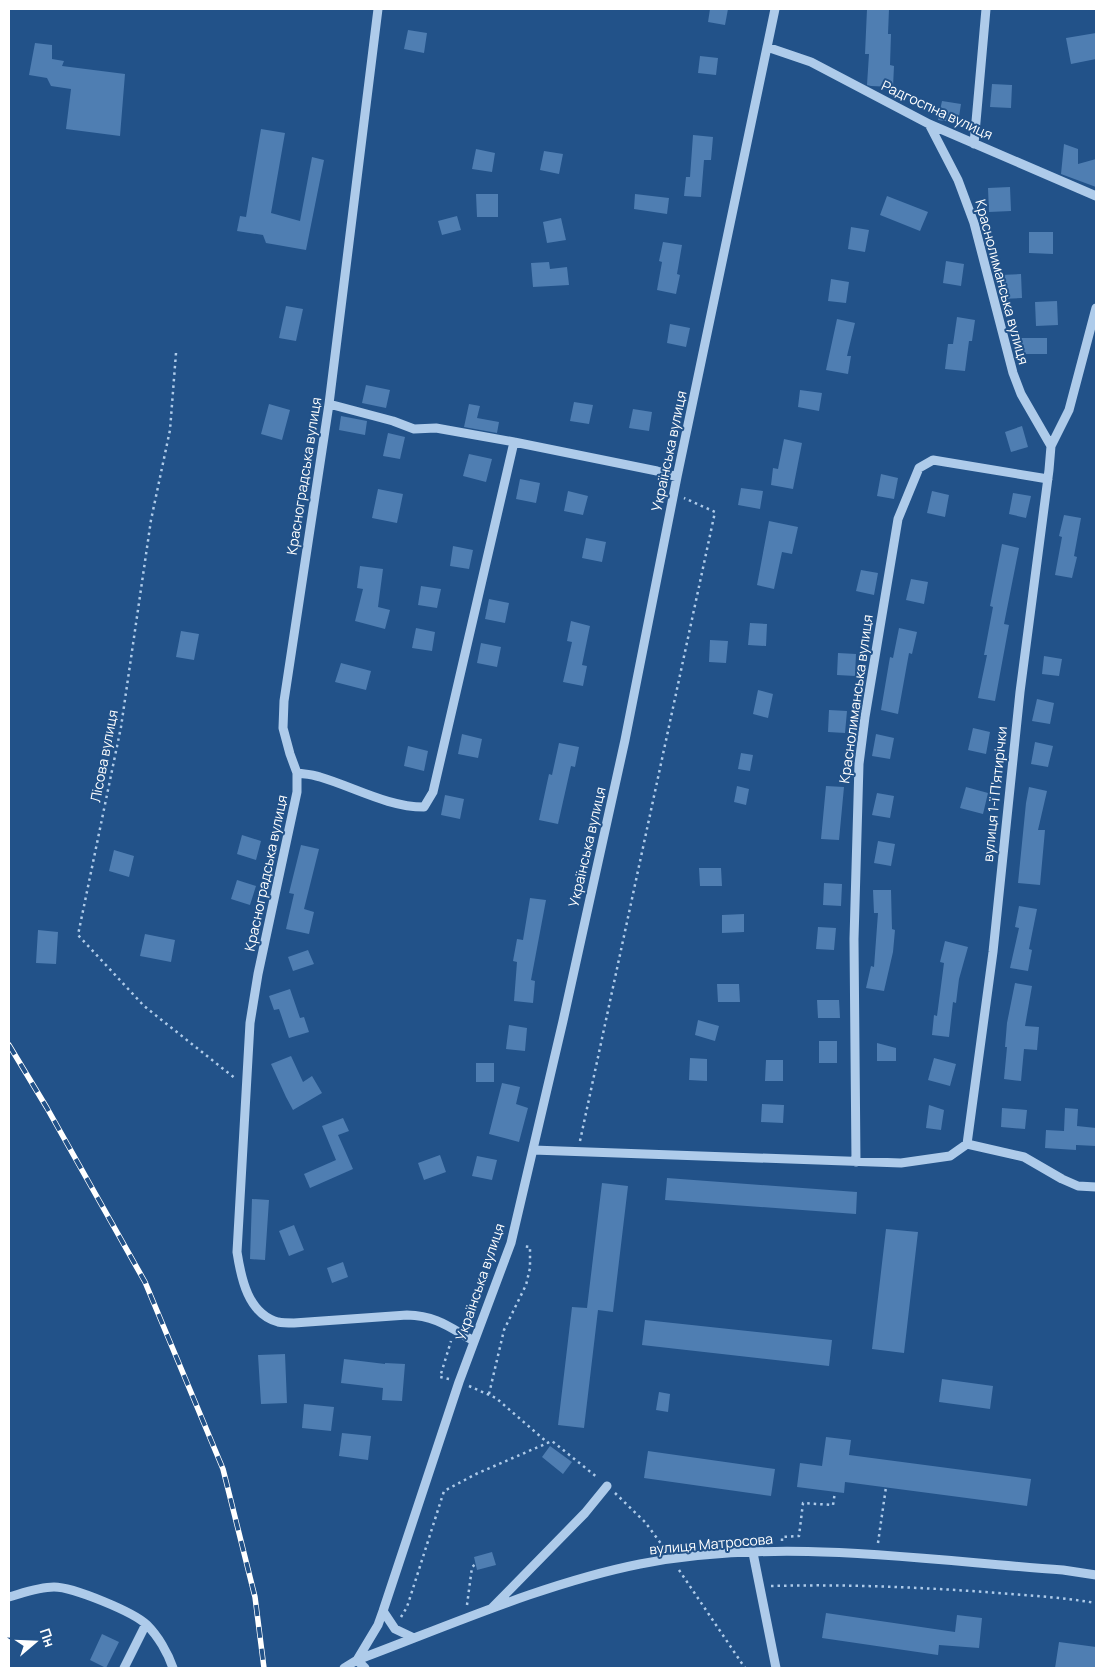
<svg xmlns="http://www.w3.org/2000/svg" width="1105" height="1677" font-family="Manrope,sans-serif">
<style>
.building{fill:#4f7eb2}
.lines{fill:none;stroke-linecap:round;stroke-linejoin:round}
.path{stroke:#aecbea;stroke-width:2.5;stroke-dasharray:2.5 4;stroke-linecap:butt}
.minor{stroke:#aecbea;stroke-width:9}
.rail-casing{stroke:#fff;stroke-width:5.5}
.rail{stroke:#225289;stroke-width:4;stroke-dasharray:11;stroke-linecap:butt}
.labels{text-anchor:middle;stroke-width:4;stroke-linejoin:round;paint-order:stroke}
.street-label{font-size:14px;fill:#fff;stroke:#225289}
</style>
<rect width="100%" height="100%" fill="#225289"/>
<path class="building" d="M710,9h18l-3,16 -17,-3z
M867,9h22l-1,25h3l-1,31 4,1 -1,21 -22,-1 -4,-1 2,-31h-4z
M408,30l19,3 -3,20 -20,-4z
M1096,33v26l-25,5 -5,-26z
M35,43l17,2v14l12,2 -2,5 63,8 -5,62 -54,-7 5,-40 -20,-3 -4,-8 -18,-3z
M700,56l18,2 -2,17 -18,-2z
M992,84l20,1 -1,23 -21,-1z
M942,101l19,3 -3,19 -20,-3z
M261,129l24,4 -14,80 29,8 12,-64 12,3 -18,90 -40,-7 -3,-8 -26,-4 3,-15 6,1z
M693,135l20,2 -2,23h-7l-3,37 -17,-1 2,-19h4z
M1064,144l14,5v15l18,-5v28l-35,-13z
M476,149l19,4 -3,19 -20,-3z
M544,151l19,3 -4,20 -19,-4z
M1010,187l1,24 -22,1 -1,-24z
M476,194h22v23h-21z
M635,194l34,4 -2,16 -33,-5z
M887,196l41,16 -8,19 -40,-16z
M457,216l4,14 -19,5 -4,-14z
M561,218l5,22 -19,3 -4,-21z
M851,227l18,3 -4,22 -17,-3z
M1029,232h24v22l-24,-1z
M663,242l19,3 -5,29 3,1 -4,19 -19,-4 5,-28 -3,-1z
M946,261l18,3 -3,22 -18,-3z
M549,262l1,7 17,-2 2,18 -36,2 -2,-24z
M1021,274l1,24 -21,1 -1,-24z
M831,279l18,3 -3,21 -18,-2z
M1057,301l1,24 -22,1 -1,-24z
M286,306l17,3 -7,32 -17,-3z
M957,317l18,3 -3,21h-3l-4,30 -20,-2 3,-25h5z
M837,319l18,4 -8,33h4l-3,18 -22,-4z
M670,324l20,4 -4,19 -19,-4z
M1021,338h26v16h-26z
M366,385l24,5 -4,18 -24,-5z
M800,390l22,3 -3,18 -21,-4z
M574,402l19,3 -4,19 -19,-3z
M269,404l21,6 -8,30 -21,-6z
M469,404l11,2 -3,12 22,4 -2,11 -33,-6z
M633,409l19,3 -3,19 -20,-3z
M341,416l26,5 -2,14 -26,-5z
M1022,426l6,21 -17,5 -6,-20z
M388,433l17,4 -5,22 -17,-3z
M784,439l18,4 -9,46 -22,-4 2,-17 5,1z
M469,454l23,5 -6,23 -23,-6z
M881,474l17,4 -4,21 -17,-3z
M520,479l20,4 -4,20 -20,-4z
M741,488l22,3 -3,18 -22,-4z
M378,489l25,5 -6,29 -25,-5z
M568,491l20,5 -5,19 -19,-4z
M932,491l17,4 -4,22 -18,-4z
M1013,493l18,3 -5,22 -17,-4z
M1064,515l17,3 -7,38 3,1 -5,21 -17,-3 7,-38 -3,-1z
M769,521l29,6 -6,27 -10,-2 -8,37 -17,-4z
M586,538l20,4 -4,20 -20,-4z
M1002,544l17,4 -15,76 5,1 -14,76 -17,-3 9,-43h-3l9,-48 -3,-1z
M453,546l20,4 -4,19 -19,-3z
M360,566l23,3 -5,38 12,3 -5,19 -30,-8 8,-32 -6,-1z
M861,570l17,3 -4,22 -18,-4z
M911,579l17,3 -4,22 -18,-4z
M421,586l20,3 -4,19 -19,-3z
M489,599l20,4 -4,20 -20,-4z
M571,621l19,5 -8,39 5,1 -4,20 -20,-4 9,-40 -5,-1z
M750,623l17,1 -1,22 -18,-1z
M416,628l19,4 -3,19 -20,-3z
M899,628l18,4 -5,22 -3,-1 -11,61 -17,-4 9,-53 3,1z
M181,631l18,3 -5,26 -18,-3z
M710,640l18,1 -2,22 -17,-1z
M481,643l20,4 -4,20 -20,-4z
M838,653l18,1 -1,22 -18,-1z
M1044,656l18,3 -3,17 -17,-2z
M341,663l30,8 -5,19 -31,-8z
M758,690l15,4 -5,24 -15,-4z
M1037,699l17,4 -4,21 -18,-3z
M829,710l18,1 -2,22 -17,-1z
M973,728l17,4 -4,22 -18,-4z
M462,734l20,5 -4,19 -20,-4z
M876,734l18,4 -4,21 -18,-3z
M1035,742l18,4 -5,21 -17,-3z
M559,743l20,4 -4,20 -4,-1 -13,58 -19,-4 10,-46 3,1z
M408,746l20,5 -4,20 -20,-5z
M741,753l12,2 -3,16 -12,-2z
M737,786l12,3 -3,16 -12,-3z
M826,786l18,1 -5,53 -18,-1z
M966,787l22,6 -5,21 -23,-6z
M1029,787l18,4 -9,39h7l-5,55 -22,-2 8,-80z
M877,793l17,3 -4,22 -18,-3z
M445,795l19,4 -4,20 -19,-4z
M242,835l19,6 -5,19 -19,-6z
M878,841l17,3 -4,22 -17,-3z
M301,845l18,4 -15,60 10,3 -5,22 -23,-5 8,-35 -5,-1z
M114,850l20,6 -5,21 -20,-6z
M699,868h22l1,18h-22z
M237,880l19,6 -6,19 -19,-6z
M824,883l18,1 -1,22 -18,-1z
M873,890h18l1,39 3,1 -2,22 -9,39 -18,-3 5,-22 3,1 4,-54h-4z
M530,898l16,2 -15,80 4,1 -2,22 -19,-2 3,-39 -4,-1 4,-22 6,1z
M1019,906l18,3 -8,40 3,1 -4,21 -18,-3 9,-40 -4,-1z
M744,914v18l-22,1v-18z
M818,927l18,1 -2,22 -18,-1z
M38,930l20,2 -2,32 -20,-1z
M145,934l30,6 -4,22 -31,-6z
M945,941l23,6 -9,32 -3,24 -3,-1 -4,35 -17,-2 2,-20 3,1 7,-53 -4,-1z
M308,950l6,14 -21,7 -5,-14z
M1015,983l17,3 -7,40 14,1 -2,23 -13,-1 -3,32 -17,-2 3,-32h-2l2,-24z
M717,984h22l1,18h-22z
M290,989l10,29 4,-1 5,15 -20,6 -10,-29 -5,1 -5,-14z
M817,1000h22l1,18h-22z
M698,1020l21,6 -4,15 -20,-6z
M509,1025l18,3 -2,23 -19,-2z
M819,1041h18v22h-18z
M877,1043l19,5v13h-19z
M291,1056l12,26 9,-6 10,17 -29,17 -7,-13 -15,-33z
M690,1058l17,1v22l-18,-1z
M934,1058l22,6 -6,22 -22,-6z
M766,1060h17v21h-18z
M476,1063h18v19h-18z
M502,1083l18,4 -4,17 12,4 -9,34 -30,-8z
M762,1104l22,1 -1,18 -22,-1z
M929,1105l15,5 -3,20 -15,-2z
M1002,1108l25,2 -2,19 -24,-2z
M1065,1108l13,1 -1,17 19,2v18l-20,-1v5l-31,-2 1,-18 18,1z
M343,1118l6,13 -11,4 15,34 -43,19 -6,-14 32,-14 -14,-34z
M440,1155l6,17 -22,8 -6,-17z
M477,1156l20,4 -5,20 -20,-4z
M667,1178l190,14 -1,22 -191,-14z
M602,1183l26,3 -15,126 -15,-2 -14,118 -26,-3 14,-118 15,1z
M252,1199l17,1 -4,60 -15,-1z
M294,1225l10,25 -15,6 -10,-25z
M886,1229l32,3 -14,121 -32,-4z
M343,1262l5,15 -16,6 -5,-15z
M645,1320l187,20 -3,26 -187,-21z
M285,1354l2,49 -26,1 -3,-49z
M344,1359l41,5v-1l20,1 -3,37 -20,-1 1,-12 -42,-5z
M942,1379l51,7 -3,23 -51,-7z
M659,1392l11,2 -2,18 -12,-2z
M304,1404l30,3 -3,24 -29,-3z
M342,1433l29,3 -3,24 -29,-4z
M826,1437l25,3 -2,15 182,24 -4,27 -182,-24 -1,11 -47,-6 3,-24 22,3z
M550,1446l22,16 -9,12 -21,-17z
M648,1451l127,18 -4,27 -127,-18z
M492,1552l4,13 -19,5 -3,-13z
M826,1613l129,19 2,-17 25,3 -3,30 -40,-3 -1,10 -116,-17z
M102,1634l17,8 -13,26 -16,-8z
M1059,1642l37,5v21h-41z"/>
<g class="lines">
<path class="path" d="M176,353l-6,77 -19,90 -30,207 -43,208 66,71 92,73
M580,1141l135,-629 -31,-14
M449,1379l-9,-2 11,-36
M469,1386l27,12 52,45
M489,1394l15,-64 22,-45 4,-17v-21l-8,-1
M615,1493l30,29 20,27
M782,1541v-4l17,-1 4,-33 30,2 2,-13
M878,1543l8,-56
M679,1570l66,98
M771,1586c72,-2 143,1 215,6 37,3 74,5 110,11
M467,1605l5,-38 4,-3
M401,1617l6,-10 37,-116 32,-17 76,-33 46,37"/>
<path class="minor" d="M378,9l-49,395 -45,297 -1,27 7,26 7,19v19l-39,182 -8,49 -13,229c4,26 11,62 41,70 5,1 11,1 16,1l113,-8c30,1 42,12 67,26
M767,47l44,15 118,62 167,72
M929,124l29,56 16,43 39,150 8,21 30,52
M974,144l12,-135
M329,404l64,17 21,8 22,-1 78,14 143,29 20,6
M297,773c7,1 15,1 23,4 34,10 68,30 104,30l9,-15 81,-350
M967,1144l26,-192 27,-260 29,-222 2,-24 18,-36 27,-102
M533,1150l368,13 49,-7 17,-12 57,13 38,22 16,7 18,1
M856,1162l-2,-223 5,-175 6,-47 33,-198 21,-51 14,-8 115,19
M753,1553l23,115
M9,1597c14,-4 30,-10 45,-10 19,0 80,25 93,38 11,11 21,28 26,43
M492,1608l93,-95 22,-27
M383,1611l12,18 19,9
M357,1660l21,-35 5,-14 76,-229 52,-139 52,-222 62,-281 52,-263 98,-468
M357,1660l8,8
M124,1668l22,-44
M344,1668l13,-8c91,-34 188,-77 283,-96 141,-27 282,-4 423,6l33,5"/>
<g class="rail-casing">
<path id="rail" d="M9,1045l38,63 98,174 78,187 32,128 9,71"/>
</g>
<use href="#rail" class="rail"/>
</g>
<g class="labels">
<g class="street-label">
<text transform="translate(937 110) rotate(25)" y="5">Радгоспна вулиця</text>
<text transform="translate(1002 282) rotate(75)" y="5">Краснолиманська вулиця</text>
<text transform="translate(669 451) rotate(-78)" y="5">Українська вулиця</text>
<text transform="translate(304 476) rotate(-81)" y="5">Красноградська вулиця</text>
<text transform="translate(856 699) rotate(-82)" y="5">Краснолиманська вулиця</text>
<text transform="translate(104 756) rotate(-79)" y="5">Лісова вулиця</text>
<text transform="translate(995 794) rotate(-84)" y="5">вулиця 1-ї П'ятирічки</text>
<text transform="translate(587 847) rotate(-77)" y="5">Українська вулиця</text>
<text transform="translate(266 873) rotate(-78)" y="5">Красноградська вулиця</text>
<text transform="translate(480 1282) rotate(-71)" y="5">Українська вулиця</text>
<text transform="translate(711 1544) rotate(-5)" y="5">вулиця Матросова</text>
</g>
</g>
<rect width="1105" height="1677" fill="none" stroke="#ffffff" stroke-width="20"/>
<g transform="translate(35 1642) rotate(71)" stroke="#225289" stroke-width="4" paint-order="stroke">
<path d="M0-4L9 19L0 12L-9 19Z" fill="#ffffff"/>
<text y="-8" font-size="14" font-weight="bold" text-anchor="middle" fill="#ffffff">Пн</text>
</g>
</svg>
